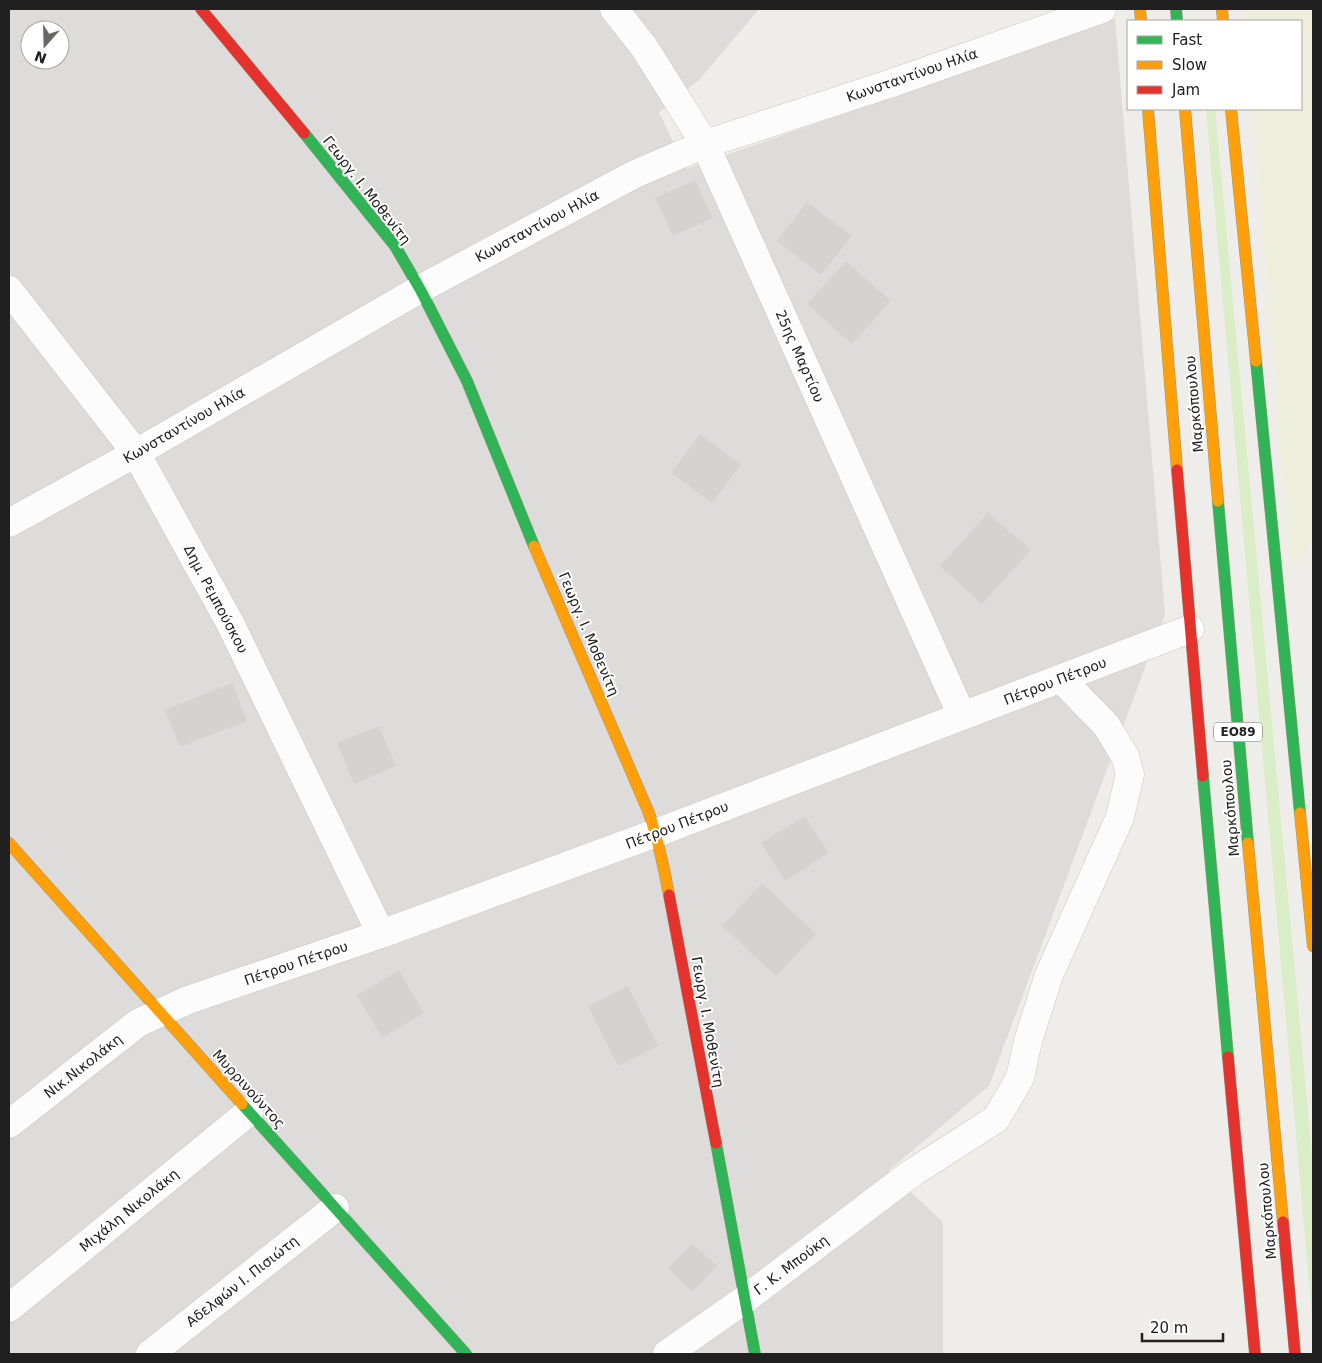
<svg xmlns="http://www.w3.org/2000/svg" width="1322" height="1363" font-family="'DejaVu Sans',sans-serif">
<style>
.residential{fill:#dddcda;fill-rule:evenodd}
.farmland{fill:#edefdc}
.grass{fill:#d9edc6}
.building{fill:#d5d3d0}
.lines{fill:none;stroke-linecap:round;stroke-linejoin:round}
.street-casing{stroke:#c7c6c5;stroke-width:29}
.fast-casing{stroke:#97997f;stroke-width:12}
.slow-casing{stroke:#97997f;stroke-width:12}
.jam-casing{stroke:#97997f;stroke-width:12}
.street{stroke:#fcfcfc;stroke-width:28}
.fast{stroke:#30b455;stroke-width:11}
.slow{stroke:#ff9f0a;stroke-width:11}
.jam{stroke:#e5322d;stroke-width:11}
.labels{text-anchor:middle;stroke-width:4;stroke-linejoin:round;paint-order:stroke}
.shield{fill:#fff;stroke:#636363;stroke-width:1}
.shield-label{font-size:12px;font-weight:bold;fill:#202020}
.street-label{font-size:14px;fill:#202020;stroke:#fff}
</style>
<rect width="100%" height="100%" fill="#eeede9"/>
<path class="residential" d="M9,9h750l-59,70 -41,33 27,57 429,-150 50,595 -176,472 -101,85 55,51v132h-934zM30,30h30v30h-30z"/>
<path class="farmland" d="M1245,9h68v534l-11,17 -13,3 -36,-454h48v-88h-55z"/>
<path class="grass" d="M1206,109h9l98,1058v161z"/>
<path class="building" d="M695,180l18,38 -40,18 -18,-38z
M807,202l45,34 -31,39 -44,-34z
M846,261l45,40 -39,43 -45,-40z
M700,434l41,31 -29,38 -41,-30z
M988,513l43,37 -49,54 -42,-38z
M232,683l15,38 -67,26 -15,-37z
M379,726l17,40 -42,18 -17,-41z
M805,816l24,37 -44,28 -24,-38z
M762,883l54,51 -40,42 -54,-50z
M399,970l25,43 -42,25 -25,-43z
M628,986l30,60 -40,20 -30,-60z
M692,1243l25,23 -25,26 -24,-24z"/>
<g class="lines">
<g class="street-casing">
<path id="street" d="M614,9l30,38 61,97 257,572
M9,290l127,163 94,170 151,311
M9,523l127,-70 284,-164 215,-115 70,-30 187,-61 210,-74
M9,1124l129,-101 50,-23 193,-66 275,-101 534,-204
M9,1308l240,-196
M150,1354l185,-146
M667,1354l77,-54 168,-127 84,-54 24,-41 8,-37 21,-66 71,-158 10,-43 -5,-18 -19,-31 -45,-46"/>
</g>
<g class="fast-casing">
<path id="fast" d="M1176,9l1,12
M304,133l91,113 25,43 47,92 67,165
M1256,361l44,452
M1218,501l30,342
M1203,776l25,281
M242,1104l224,250
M716,1143l39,211"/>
</g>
<g class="slow-casing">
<path id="slow" d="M1140,9l1,12
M1222,9l1,12
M1148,109l29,361
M1185,109l33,392
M1231,109l25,252
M534,546l115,267c9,27 15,54 20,82
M1300,813l13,133
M9,843l233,261
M1248,843l35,379"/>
</g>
<g class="jam-casing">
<path id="jam" d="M201,9l103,124
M1177,470l26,306
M669,895l47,248
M1228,1057l27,297
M1283,1222l12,132"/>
</g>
<use href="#street" class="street"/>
<use href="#fast" class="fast"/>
<use href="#slow" class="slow"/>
<use href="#jam" class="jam"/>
</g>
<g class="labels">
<rect class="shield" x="1214" y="722.5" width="48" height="19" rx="4"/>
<g class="shield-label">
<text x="1238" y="736">ΕΟ89</text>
</g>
<g class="street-label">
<text transform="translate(912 75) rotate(-19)" y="5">Κωνσταντίνου Ηλία</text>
<text transform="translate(367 190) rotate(52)" y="5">Γεωργ. Ι. Μοθενίτη</text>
<text transform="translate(537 226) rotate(-28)" y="5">Κωνσταντίνου Ηλία</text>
<text transform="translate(800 356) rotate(66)" y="5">25ης Μαρτίου</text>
<text transform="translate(1194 404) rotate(-95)" y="5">Μαρκόπουλου</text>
<text transform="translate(184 425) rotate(-30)" y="5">Κωνσταντίνου Ηλία</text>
<text transform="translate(216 599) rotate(62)" y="5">Δημ. Ρεμπούσκου</text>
<text transform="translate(589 634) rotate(67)" y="5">Γεωργ. Ι. Μοθενίτη</text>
<text transform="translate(1055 681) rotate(-21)" y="5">Πέτρου Πέτρου</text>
<text transform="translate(1230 808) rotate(-95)" y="5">Μαρκόπουλου</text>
<text transform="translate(677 825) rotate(-21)" y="5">Πέτρου Πέτρου</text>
<text transform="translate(296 963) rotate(-19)" y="5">Πέτρου Πέτρου</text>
<text transform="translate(708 1022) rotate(80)" y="5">Γεωργ. Ι. Μοθενίτη</text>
<text transform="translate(83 1066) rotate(-38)" y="5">Νικ.Νικολάκη</text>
<text transform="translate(249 1089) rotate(48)" y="5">Μυρρινούντος</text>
<text transform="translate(129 1210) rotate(-39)" y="5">Μιχάλη Νικολάκη</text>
<text transform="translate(1267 1211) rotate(-95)" y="5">Μαρκόπουλου</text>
<text transform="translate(791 1265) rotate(-37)" y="5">Γ. Κ. Μπούκη</text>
<text transform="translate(242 1281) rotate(-38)" y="5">Αδελφών Ι. Πισιώτη</text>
</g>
</g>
<rect width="1322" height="1363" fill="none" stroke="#202020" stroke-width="20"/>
<rect x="1127" y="20" width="175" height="90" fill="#ffffff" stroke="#a6a6a6"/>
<rect x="1137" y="36" width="25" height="8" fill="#30b455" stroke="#a6a6a6"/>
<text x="1172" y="45" font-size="15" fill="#202020">Fast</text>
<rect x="1137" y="61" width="25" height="8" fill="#ff9f0a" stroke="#a6a6a6"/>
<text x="1172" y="70" font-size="15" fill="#202020">Slow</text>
<rect x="1137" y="86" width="25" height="8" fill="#e5322d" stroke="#a6a6a6"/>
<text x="1172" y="95" font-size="15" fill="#202020">Jam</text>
<g transform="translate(45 45) rotate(200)"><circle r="24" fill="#ffffff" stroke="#a6a6a6"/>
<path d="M0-4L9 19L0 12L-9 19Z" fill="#686866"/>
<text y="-8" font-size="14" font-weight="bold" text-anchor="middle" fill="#202020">N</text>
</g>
<path d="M1142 1333v8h81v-8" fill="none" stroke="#202020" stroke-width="2.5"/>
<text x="1150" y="1333" font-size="15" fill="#202020" stroke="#ffffff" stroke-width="4" paint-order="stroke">20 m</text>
</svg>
